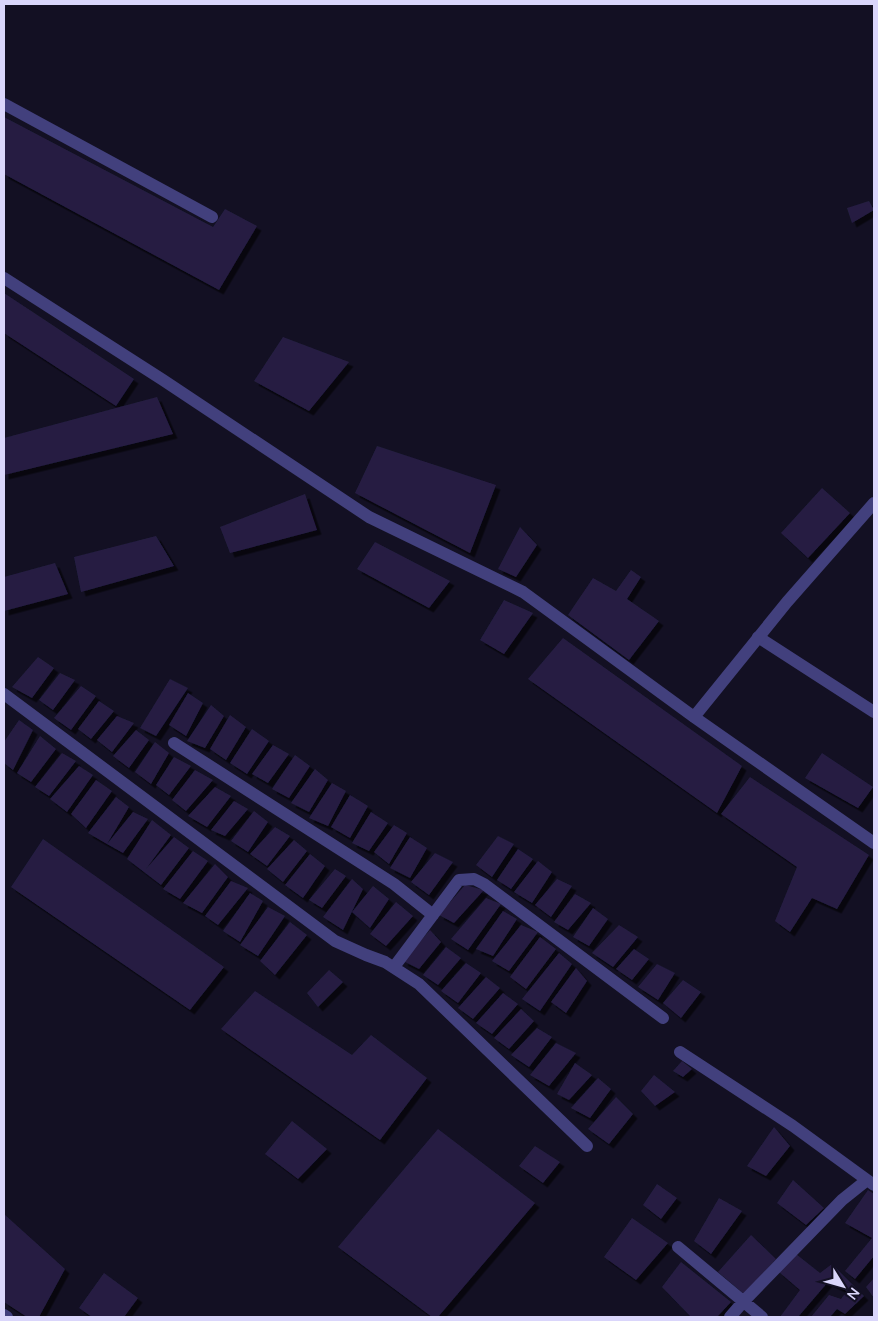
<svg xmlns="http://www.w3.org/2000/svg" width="878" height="1321" font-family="Mulish,sans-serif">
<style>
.building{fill:#251e42;filter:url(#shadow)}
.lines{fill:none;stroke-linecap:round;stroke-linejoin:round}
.minor{stroke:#42407d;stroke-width:12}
.tertiary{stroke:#42407d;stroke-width:12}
</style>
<defs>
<filter id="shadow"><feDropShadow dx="4.5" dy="4.5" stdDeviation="0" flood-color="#0009"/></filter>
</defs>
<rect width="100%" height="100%" fill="#131023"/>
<path class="building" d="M4,117l209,110 12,-18 32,17 -38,64 -215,-116z
M869,201l5,9 -22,13 -5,-15z
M4,293l130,86 -18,27 -112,-73z
M283,337l66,25 -40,49 -55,-30z
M157,397l16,37 -169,41v-37z
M377,446l119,39 -26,68 -115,-60z
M822,488l28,25 -42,45 -27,-25z
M305,494l12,36 -87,23 -10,-26z
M520,527l17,18 -21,32 -18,-8z
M156,536l18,30 -93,26 -7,-35z
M375,542l75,39 -21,27 -72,-39z
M55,563l13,31 -64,17v-34z
M631,570l10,7 -14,22 32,22 -30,39 -61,-45 25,-37 23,13z
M504,600l29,13 -29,41 -24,-14z
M563,638l179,128 -25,47 -189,-134z
M38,657l16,11 -22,30 -20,-11z
M60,673l15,7 -22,30 -14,-10z
M170,679l18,9 -32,48 -16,-8z
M81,686l15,10 -25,34 -17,-12z
M188,693l15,10 -17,33 -17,-11z
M99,701l15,10 -23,28 -13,-10z
M211,705l13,11 -19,32 -18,-7z
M230,715l16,12 -20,33 -16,-11z
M117,716l17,7 -22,29 -15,-12z
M19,720l14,10 -20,40 -9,-7v-21z
M252,729l17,12 -22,33 -17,-11z
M136,730l13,10 -20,28 -16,-12z
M40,736l16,13 -25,33 -14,-9z
M155,742l14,11 -18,31 -16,-12z
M273,745l16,9 -21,29 -16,-9z
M62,753l14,8 -27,35 -14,-9z
M822,753l51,34 -15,21 -53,-30z
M295,755l15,11 -21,32 -17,-9z
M174,757l17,9 -22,29 -13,-10z
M79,766l14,9 -26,37 -17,-13z
M315,769l13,11 -19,32 -18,-9z
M195,770l18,10 -27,31 -14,-11z
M750,777l119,78 -32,54 -25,-11 -22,34 -15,-11 22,-54 -76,-53z
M96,780l16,11 -26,37 -15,-14z
M332,783l14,8 -18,35 -19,-8z
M215,787l16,9 -24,31 -19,-11z
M350,795l18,11 -18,32 -19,-11z
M116,797l13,10 -22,37 -19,-11z
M234,801l14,8 -23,27 -14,-6z
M254,811l14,11 -20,30 -17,-11z
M133,812l15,7 -25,34 -16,-9z
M371,812l17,11 -19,28 -17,-8z
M152,820l19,15 -25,34 28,-32 15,11 -28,37 -34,-26z
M394,825l13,8 -18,31 -15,-12z
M275,827l15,9 -23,30 -17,-12z
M498,836l16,8 -22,33 -16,-12z
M410,837l17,11 -17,30 -20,-10z
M43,839l181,128 -34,43 -179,-123z
M294,840l13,11 -24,31 -16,-13z
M518,849l15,10 -22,30 -14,-9z
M193,851l15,10 -28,38 -17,-10z
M435,853l18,9 -24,33 -18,-13z
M310,854l15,12 -22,32 -18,-13z
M538,861l14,11 -20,31 -18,-11z
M215,864l13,13 -26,36 -19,-10z
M335,869l11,7 -24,32 -13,-8z
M352,879l11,10 -20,41 -20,-13z
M557,879l15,7 -21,31 -16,-12z
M231,881l17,7 -30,37 -13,-9z
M465,885l19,5 -30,33 -15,-8z
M373,886l16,13 -19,29 -18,-16z
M250,893l13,8 -23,41 -17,-11z
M575,894l16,9 -23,27 -14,-8z
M486,898l15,6 -33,46 -17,-11z
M396,902l17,14 -27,30 -16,-12z
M268,907l17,9 -27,40 -18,-11z
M593,908l15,11 -19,27 -16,-9z
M503,911l14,8 -24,37 -17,-7z
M290,922l17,13 -32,40 -15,-14z
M521,925l17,7 -29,39 -17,-10z
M619,925l19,12 -25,30 -21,-14z
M430,930l11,12 -22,27 -16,-8z
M540,937l16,12 -30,40 -16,-12z
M446,947l15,11 -23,27 -15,-10z
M634,949l15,10 -17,21 -16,-11z
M559,953l13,11 -32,47 -18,-12z
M466,963l15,10 -23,30 -17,-12z
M657,964l18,9 -17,27 -20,-13z
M576,968l11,13 -21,32 -15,-11z
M329,970l14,12 -25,25 -11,-14z
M486,977l14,11 -27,31 -15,-11z
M683,980l18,12 -20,26 -18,-15z
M255,991l97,64 19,-20 56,43 -47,62 -159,-111z
M503,993l15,11 -26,30 -16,-11z
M521,1009l13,12 -25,28 -15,-11z
M537,1028l15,9 -23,30 -18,-12z
M556,1043l20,10 -27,33 -19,-11z
M682,1061l10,8 -9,8 -10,-6z
M575,1063l17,12 -23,25 -12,-6z
M654,1075l21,17 -20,14 -14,-15z
M598,1078l13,11 -21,29 -19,-10z
M616,1097l17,17 -24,30 -21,-15z
M292,1121l35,28 -29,30 -33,-25z
M774,1127l16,19 -24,30 -19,-10z
M438,1129l97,74 -97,114h-6l-94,-70z
M535,1146l25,16 -17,21 -24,-17z
M793,1180l31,28 -18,17 -29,-22z
M657,1184l20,14 -16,21 -18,-14z
M868,1190l6,4v62l-19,23 -10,-8 27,-33 -27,-15z
M719,1198l23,13 -31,43 -17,-13z
M4,1214l61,55 -26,48h-12l-23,-15z
M632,1218l36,25 -32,37 -32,-23z
M751,1235l25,24 -32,35 -26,-22z
M796,1254l24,19 12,-9 32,32 -19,18 -8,-5 -7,8h-19l18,-22 12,4 6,-8 -19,-9 -30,35h-18l20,-27 -21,-18z
M681,1262l50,40 -14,15h-26l-29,-30z
M104,1273l34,25 -14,19h-32l-13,-9z
M874,1278v20l-8,-11z"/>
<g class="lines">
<path class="minor" d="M4,104l208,113
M758,637l116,75
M4,694l331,247 31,14 19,7 34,22 168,162
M174,743l220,141 39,31
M394,967l65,-87 15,-1 10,5 179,134
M680,1052l113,74 81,59
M678,1247l84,70
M4,1315l3,2
M730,1317l13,-15 99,-102 25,-20"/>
<path class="tertiary" d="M4,278l159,102 206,137 154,75 171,125 180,126
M694,717l93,-115 87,-99"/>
</g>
<rect width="878" height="1321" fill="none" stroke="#dad6fb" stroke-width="10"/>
<g transform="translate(843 1286) rotate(127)" stroke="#131023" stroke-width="4" paint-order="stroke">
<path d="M0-4L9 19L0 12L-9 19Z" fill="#dad6fb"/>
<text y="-8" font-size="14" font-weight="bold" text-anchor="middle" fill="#dad6fb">N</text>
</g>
</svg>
